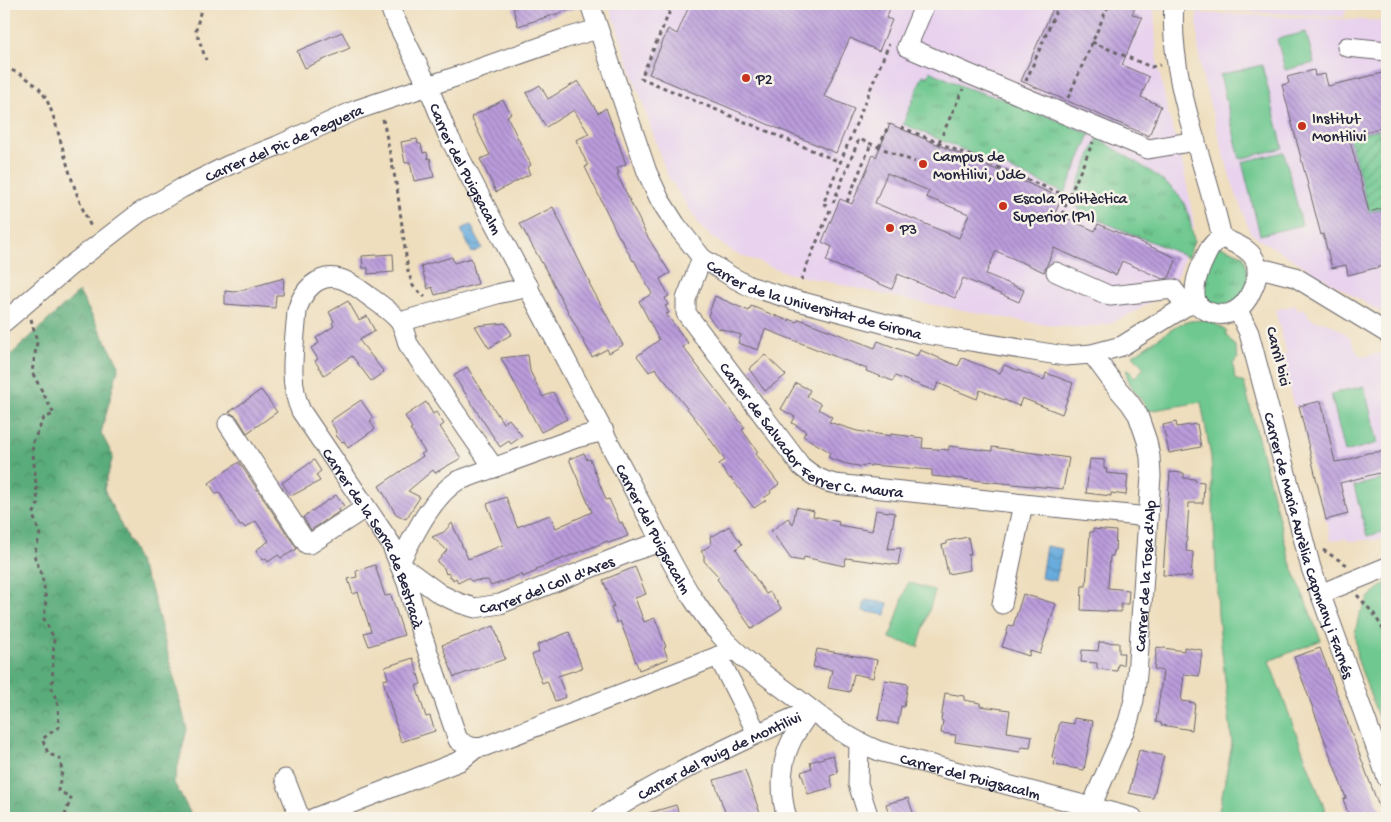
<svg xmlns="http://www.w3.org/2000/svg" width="1391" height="822" font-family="'Gochi Hand',sans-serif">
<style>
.built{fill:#e8d2ee}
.grass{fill:url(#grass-tufts);stroke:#487565}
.forest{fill:url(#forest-crowns);stroke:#3e675a}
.park{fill:#6ec88f;stroke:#487565}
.garden{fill:url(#garden-furrows);stroke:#487565}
.water{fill:url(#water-waves);stroke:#44678c}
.building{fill:url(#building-back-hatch);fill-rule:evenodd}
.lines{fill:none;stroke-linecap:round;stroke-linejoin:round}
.minor-casing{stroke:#696468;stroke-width:21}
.path{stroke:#696468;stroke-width:3;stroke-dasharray:4 4;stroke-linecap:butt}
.minor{stroke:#fff;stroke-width:19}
.poi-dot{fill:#c8321e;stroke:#f7f3e8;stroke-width:2}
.labels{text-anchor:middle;stroke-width:5;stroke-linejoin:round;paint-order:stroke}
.poi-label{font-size:16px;fill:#22223b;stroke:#f7f3e8;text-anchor:start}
.street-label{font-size:16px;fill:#22223b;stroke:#f7f3e8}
</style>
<defs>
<pattern id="grass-tufts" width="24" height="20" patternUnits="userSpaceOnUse" patternTransform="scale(1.25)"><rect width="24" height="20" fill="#6ec88f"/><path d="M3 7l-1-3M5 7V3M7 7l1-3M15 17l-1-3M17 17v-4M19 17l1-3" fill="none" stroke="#5aa276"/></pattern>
<pattern id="forest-crowns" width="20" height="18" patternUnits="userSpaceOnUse" patternTransform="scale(1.25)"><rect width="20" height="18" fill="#5aac7a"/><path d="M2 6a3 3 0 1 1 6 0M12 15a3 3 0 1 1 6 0" fill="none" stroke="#4a8c65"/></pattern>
<pattern id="garden-furrows" width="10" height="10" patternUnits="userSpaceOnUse" patternTransform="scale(1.25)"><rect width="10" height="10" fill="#6ec88f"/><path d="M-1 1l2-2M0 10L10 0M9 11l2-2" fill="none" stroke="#5aa276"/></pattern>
<pattern id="water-waves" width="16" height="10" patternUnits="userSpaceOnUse" patternTransform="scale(1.25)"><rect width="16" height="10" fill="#67acdd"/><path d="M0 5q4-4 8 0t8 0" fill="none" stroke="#548cb4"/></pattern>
<pattern id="building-back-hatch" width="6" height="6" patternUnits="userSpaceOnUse" patternTransform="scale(1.25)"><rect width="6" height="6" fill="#ba9cdb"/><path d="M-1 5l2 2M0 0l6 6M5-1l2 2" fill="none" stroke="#977fb3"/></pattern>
</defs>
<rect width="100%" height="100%" fill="#f7f3e8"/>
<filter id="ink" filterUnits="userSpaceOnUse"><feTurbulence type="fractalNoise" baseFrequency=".02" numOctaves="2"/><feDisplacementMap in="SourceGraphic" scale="10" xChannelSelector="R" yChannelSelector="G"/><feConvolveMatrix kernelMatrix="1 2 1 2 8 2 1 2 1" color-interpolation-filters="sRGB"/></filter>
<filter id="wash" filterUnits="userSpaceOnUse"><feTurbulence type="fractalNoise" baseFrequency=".0096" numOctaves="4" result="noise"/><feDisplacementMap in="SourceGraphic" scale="20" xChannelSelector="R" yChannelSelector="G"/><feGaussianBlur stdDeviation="1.12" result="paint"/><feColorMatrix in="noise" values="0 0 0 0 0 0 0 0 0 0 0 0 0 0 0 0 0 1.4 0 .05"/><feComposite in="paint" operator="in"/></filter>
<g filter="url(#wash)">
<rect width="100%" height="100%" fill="#eedebd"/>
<path class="built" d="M609,4h739l-4,13 -127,-7h-63l3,50 11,53 12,40 9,42 5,31 -13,42 -11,21 -32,21 -29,14 -25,4 -39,-3 -127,-23 -131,-29 -52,-20 -21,-14 -13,-12 -34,-52z
M1197,13l190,8v295l-133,-80 -4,-4 -19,-52 -30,-108 -3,-29z
M1296,305l1,5 7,-2 5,9 7,4 9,1 9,4 12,8 5,5 8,16 5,2 15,-4 8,5v181l-38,2 -5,-3 -13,3 -16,-66 4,-1 -1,-5 -5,1 -14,-63h-5l-14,-52 7,-1 -12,-44z"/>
<path class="grass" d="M930,71l34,16 54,17 72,30 -25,59 -162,-69 20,-49 5,2z
M1098,138l55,35 20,16 10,12 6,15 5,25 -6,16 -109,-45 1,-4 -5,-2 4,-10 -5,-3z
M1218,245l25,10c10,24 4,47 -25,52l-14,-8 -3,-13z"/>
<path class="forest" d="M79,292l40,73 -18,68 12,23 -9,33 48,102 35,138 -13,54 19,35h-189v-457z"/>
<path class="park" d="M1306,32l8,31 -29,7 -8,-31z
M1262,65l21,83 -43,11 -20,-84z
M1284,152l18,73 -42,10 -18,-73z
M1203,320l11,3 13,8 -2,3 10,12 3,12 -5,6 2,15 9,4 46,179 31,78 -52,21 59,157h-103l-7,-2 14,-72 -14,-129 -7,-158 -10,-55 -53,9c-6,-14 -24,-27 -21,-42l8,8 9,-9 -11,-13 47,-31 10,-3z
M1364,386l14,57 -33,9 -14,-58z
M1387,478v53l-20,5 -13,-50z
M908,582l27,9 -17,56 -28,-9z
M1387,582v160l-30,-84 -2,-24 4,-19 10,-18z"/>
<path class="garden" d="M1378,129l9,36v42l-18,5 -20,-75z"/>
<path class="water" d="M471,225l11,23 -10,5 -11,-24z
M1046,546l16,3 -6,32 -15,-3z
M865,600l23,3 -2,12 -23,-4z"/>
<g id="blocks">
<path class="building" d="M527,4h52v3l-61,19 -5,-18z
M690,4h202l-6,14 6,2 -13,31 -29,-13 -26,58 30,13 -18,44 -187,-79 19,-45 9,5z
M1055,4h82l-5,10 10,4 -20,47 27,12 -8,20 20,9 -12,30 -128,-55z
M342,32l8,16 -45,20 -8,-17z
M1314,70l1,6 10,-2 3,12 59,-14v54l-38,11 20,75 18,-5v58l-39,10 -2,-10 -14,3 -9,-34 -2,1 -39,-150 7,-2 -2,-6z
M578,81l20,32 8,-5 20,56 -9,4 2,5 -2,1 29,60 24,39 -10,6 9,17 -4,2 3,7 -3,1 4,7 -3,1 22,29 -5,4 62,81 -3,2 16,22 -2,2 23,30 -9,7 1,2 -7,5 2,2 -12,8 -23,-30 -1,1 -11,-15 6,-4 -28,-39 -42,-53 -6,4 -12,-16 22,-16 -20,-39 13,-7 -18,-34 -1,1 -13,-24h-1l-34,-70 3,-1 -12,-26 13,-6 -15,-24 -28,17 -20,-34 14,-8 8,14z
M503,100l8,14 -4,2 24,49 -4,3 3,6 -34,18 -16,-33 10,-4 -19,-38z
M890,124l172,74 -7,15 40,18 3,-7 79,34 -8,20 -6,1 -41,-18 -6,14 -62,-27 -10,24 -48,-21 -10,23 38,16 -5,12 -56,-24 -8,20 -57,-24 -6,15 -66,-28 6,-14 -10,-5 18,-43 12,5 21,-49 3,2zM887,173l42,18 -3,6 43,17 -10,24 -84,-35z
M417,139l1,5h3l2,9 4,-1 1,7 2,-1 4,19 -20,4 -4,-19 -5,1 -4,-21z
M553,207l37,76h-1l34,62 -14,8 -2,-4 -15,8 -40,-76 -32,-57z
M393,254l1,18 -26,2v-6h-5l-1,-12z
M452,257l2,6 17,-5 7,26 -43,11 -3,-8 -4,2 -7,-23z
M284,278l-1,17h-7l-1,13 -50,-4v-13l9,1z
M715,296l34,15 2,-5 38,15v-2l8,3 2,-3 76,29 3,-7 39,15 3,-6 38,16 4,-8 38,15 4,-8 40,15 2,-7 27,10 -11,31 -40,-16 -3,8 -39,-16 -3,9 -39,-16 -3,8 -40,-15 -2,5 -27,-10 1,-2 -102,-40 -7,21 -20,-7 3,-8 -23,-7 -10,-12z
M348,301l11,19 8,-4 8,15 -16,9 25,32 -13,9 -19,-25 -28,19 -9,-14 3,-2 -7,-11 8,-5 -3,-5 18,-12 -2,-3 2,-2 -5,-9z
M505,323l7,11 -23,14 -14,-22z
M528,355l2,16 13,26 10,-5 14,27 -26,13 -40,-74z
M765,355l21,20 -21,16 -16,-22z
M467,367l36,56 6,-4 13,17 -11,8 -2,-3 -9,6 -46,-71z
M796,383l14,7 -3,6 14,8 -3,5 14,8 -3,5 28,9 34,5v-2l32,4 -1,10 27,2v-4l43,5v-4l77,11 -6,31 -131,-13v-6l-61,-5v1l-7,-1v2l-17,-3 -13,-4 -6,-3 2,-5 -27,-16 3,-5 -14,-8 3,-6 -14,-8z
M261,390l16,22 -30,21 -10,-16 -8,-5z
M361,400l12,18 -3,3 5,8 -27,19 -4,-7 -2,1 -5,-5 -2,-8 -5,-8z
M1321,401l14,61 13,-2 19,-7 20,-2v20l-47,12 8,31 -22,6 -27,-114z
M426,402l7,12 3,-2 8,12 -4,3 21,31 -26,15 -2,-3 -25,21 12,6 -14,22 -10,-5 -17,-28 44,-30 -2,-2 4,-2 -15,-23 2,-1 -7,-12z
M1176,422l1,5 20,-3 4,23 -32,6 -6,-28z
M584,453l3,7 3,-1 16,41 3,-1 11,24 2,-1 6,14 -19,7 -1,-2 -72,28 1,2 -14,6 -1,-3 -31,12 -3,-6 -17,1 -3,-3 -10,5 -2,-5 -3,2 -1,-3h-2l-1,-4 -3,1 -2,-6 -7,-6 10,-12 -15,-13 12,-5 8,-9 16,36 35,-14 -16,-41 19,-7 11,30 33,-12 6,13 36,-16 -23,-53z
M1090,459l14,1v8l3,1 -1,4 22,2 -2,20 -15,-2v3l-25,-3z
M314,460l7,11 -5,4 4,6 -29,15 -9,-13z
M239,462l58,87 -16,9 -3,-3 -10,7 -2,-4 -3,2 -7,-10 13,-9 -13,-20 -11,7 -2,-3 -3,1 -21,-34 -3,2 -7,-11z
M1170,472l14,1v5l11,1v2l9,1 -1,21h-14l-3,48 7,1 -2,25 -28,-2z
M336,495l8,11 -5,3 1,2 -29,19 -8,-13z
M796,507l18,4 -1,5 26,6 -1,3 34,6 4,-21 19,3 -7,36 13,-1 -3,17 -52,-7 -2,8 -40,-9 -1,4 -12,-2 -20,-28 17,-13 5,6z
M729,526l13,18 -6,5 30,45 4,-2 12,17 -30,20 -35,-50 2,-2 -15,-16v-6l-3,-4 10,-6 -1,-9 5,-1z
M1093,529l23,2 -1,19h-1l-1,6h-3l-2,32 21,2 -1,14h-7v8l-40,-2 1,-24h4l4,-54h3z
M968,537l3,17 -3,1 2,15 -22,4 -6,-29 5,-1v-3z
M375,565l10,31 6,-1 13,40 -35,11 -5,-13 7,-2 -13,-39 -5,2 -5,-15 9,-2 -1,-6z
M635,567l11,27 -11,4 9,24 11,-4 11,29 -2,1 4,11 -29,11 -19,-49 -3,2 -6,-15 3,-1 -11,-27z
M1023,594l33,10 -16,50 -10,-3 -1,5 -27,-9 7,-22 4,1z
M494,626l11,33 -51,18 -12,-32z
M569,632l13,36 -24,8 8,21 -11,4 -8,-20 -5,2 -10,-28 7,-3 -2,-7z
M1099,642l20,1v10h5l-1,12 -5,-1 -1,7 -20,-2v-6l-16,-1 1,-12 16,1z
M1157,647l27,4v-4l18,3 -3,26 -15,-2 -3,27 14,2 -3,27 -31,-5v-2l-5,-1 7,-51 -9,-2z
M1320,648l58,156 6,14h-34l-7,-19 3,-1 -52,-141z
M817,649l60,11 -4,18 -19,-4 -4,18 -22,-4 4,-18 -19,-3z
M413,658l8,26 -5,2 10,31 4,-1 5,15 -34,11 -18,-62 5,-1 -3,-12z
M885,680l23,4 -4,23 -3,-1 -3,18 -20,-4z
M945,693l19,3v4l16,3v3l30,4 -3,22 25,4 -2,12 -9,-1 -1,5 -65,-10 1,-7 -15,-2 2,-12 -2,-1z
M1074,718l19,3 -9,49 -30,-5 1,-7 -3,-1 8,-35 14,2z
M1139,750l25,6 -11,42 -24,-5z
M833,755l5,18 -8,3 3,11 -25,7 -7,-22 11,-4 -2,-6z
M745,770l15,43 -13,5h-20l-13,-38z
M908,798l7,20h-25l-4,-14z
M676,805l4,13h-38v-3z"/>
</g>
</g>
<g filter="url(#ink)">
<use href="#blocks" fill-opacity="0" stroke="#696468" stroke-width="1"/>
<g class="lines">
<g class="minor-casing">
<g id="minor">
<path id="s1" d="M389,4l4,11 35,71 19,47 222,424c15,28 31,56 53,80 22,24 50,43 77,63 28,22 46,37 80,51l254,67"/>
<path id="s2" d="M590,4l57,168 13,28 16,25 26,33 30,19 17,9 42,13 129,34 145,23 27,-2 30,-8 64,-40 11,-3"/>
<path d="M925,4l-18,43 62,27 179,75 48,-8"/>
<path d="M1174,4c-6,77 32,159 48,234"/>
<path d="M1347,47l40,4"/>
<path d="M1222,238c14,6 34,12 35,30 1,8 -2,16 -5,22 -8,20 -25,30 -45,21 -5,-2 -9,-5 -11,-10 -3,-12 1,-26 6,-37 5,-10 8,-21 20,-26z"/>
<path id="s3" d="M702,258l-16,41v14l115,153c11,9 20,15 34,18l313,33"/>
<path d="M1257,270h11l27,7 92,56"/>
<path d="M1056,272l54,24 63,-7 13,17"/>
<path id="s4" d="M1238,310l11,23 62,235 76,210"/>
<path id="s5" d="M4,322l66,-56 69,-53 43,-25 47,-23 48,-19 79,-36 105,-35 102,-36 35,-10"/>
<path d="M400,322l97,-28 32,-7"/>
<path d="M228,424l79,120h3l55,-36"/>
<path id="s6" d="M604,431l-28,7 -119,43c-26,17 -44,56 -58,83l41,30 19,9 16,5 25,-4 133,-53 28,-9"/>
<path id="s7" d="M494,468l-86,-124c-2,-7 -4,-16 -8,-22 -7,-9 -20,-18 -30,-25 -8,-6 -19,-15 -29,-18 -23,-7 -39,12 -44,32 -2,32 -10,70 4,100l90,133 16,39 11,40 40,117c9,6 15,9 25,7l251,-97"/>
<path d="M1320,594l67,-27"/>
<path d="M1002,604l21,-100"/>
<path d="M718,656l39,77"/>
<path d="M859,743l-1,41 11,34"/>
<path d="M285,779l15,39"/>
<path id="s8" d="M1091,807l37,-85 6,-22 3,-25 14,-199 -1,-19 -3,-16 -9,-26 -8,-12 -12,-14 -26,-35"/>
<path d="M314,818l146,-57 16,-13"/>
<path id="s9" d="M601,818c66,-43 138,-77 210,-108"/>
<path d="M787,818c-7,-23 -7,-52 3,-74 5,-12 14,-23 21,-34"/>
</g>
</g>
<path class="path" d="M202,4l-6,27 10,29
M673,4l-32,74 199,84
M1092,42l59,25 9,-2
M4,69c12,0 30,13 38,23 9,12 16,40 20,54 8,29 16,55 30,83
M1026,81l33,-77
M1068,98l41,-94
M383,119l14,69 11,83 5,15 12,11
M901,127l168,70 24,-55
M939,142l24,-53
M879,147l10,-23
M847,202l24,-58
M833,203l26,-64 56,23
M827,205l-4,-1 66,-160
M1059,222l10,-25
M801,280l29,-70
M31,319l6,23 -5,30 22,42 -10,4 -12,26 6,60 -5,11 7,20 -6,20 8,20 4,25 -2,19 10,19 -2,50 6,17 1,22 -17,12 6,14 12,6 2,13 -4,18 13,8 -7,20
M1323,550l24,15
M1357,595l17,19 13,22"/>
<use href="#minor" class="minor"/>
</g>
</g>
<g class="poi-dot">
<circle cx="746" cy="78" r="5"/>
<circle cx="1302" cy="126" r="5"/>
<circle cx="923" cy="164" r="5"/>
<circle cx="1003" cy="206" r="5"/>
<circle cx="890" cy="228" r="5"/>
</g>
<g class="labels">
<g class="poi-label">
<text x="756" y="84">P2</text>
<text x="1312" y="123">Institut<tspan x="1312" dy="18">Montilivi</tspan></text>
<text x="933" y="161">Campus de<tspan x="933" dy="18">Montilivi, UdG</tspan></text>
<text x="1013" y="203">Escola Politèctica<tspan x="1013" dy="18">Superior (P1)</tspan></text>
<text x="900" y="234">P3</text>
</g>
<g class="street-label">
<text dy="6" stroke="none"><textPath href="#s5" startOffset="335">Carrer del Pic de Peguera</textPath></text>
<text dy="6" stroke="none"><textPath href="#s1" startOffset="182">Carrer del Puigsacalm</textPath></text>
<text dy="6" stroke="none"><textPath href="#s2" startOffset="401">Carrer de la Universitat de Girona</textPath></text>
<text transform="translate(1280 356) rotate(76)" y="6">Carril bici</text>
<text dy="6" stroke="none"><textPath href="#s3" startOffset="239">Carrer de Salvador Ferrer C. Maura</textPath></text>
<text dy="6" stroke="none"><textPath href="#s1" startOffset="588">Carrer del Puigsacalm</textPath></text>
<text dy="6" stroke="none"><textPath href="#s7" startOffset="558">Carrer de la Serra de Bestracà</textPath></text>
<text dy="6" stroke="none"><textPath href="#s4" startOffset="246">Carrer de Maria Aurèlia Capmany i Farnés</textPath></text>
<text dy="6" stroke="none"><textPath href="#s8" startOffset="240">Carrer de la Tosa d'Alp</textPath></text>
<text dy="6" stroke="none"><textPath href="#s6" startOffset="422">Carrer del Coll d'Ares</textPath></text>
<text dy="6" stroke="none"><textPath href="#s9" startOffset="134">Carrer del Puig de Montilivi</textPath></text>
<text dy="6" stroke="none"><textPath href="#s1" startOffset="1006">Carrer del Puigsacalm</textPath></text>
</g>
</g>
<rect width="1391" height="822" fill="none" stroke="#f7f3e8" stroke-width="20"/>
</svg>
